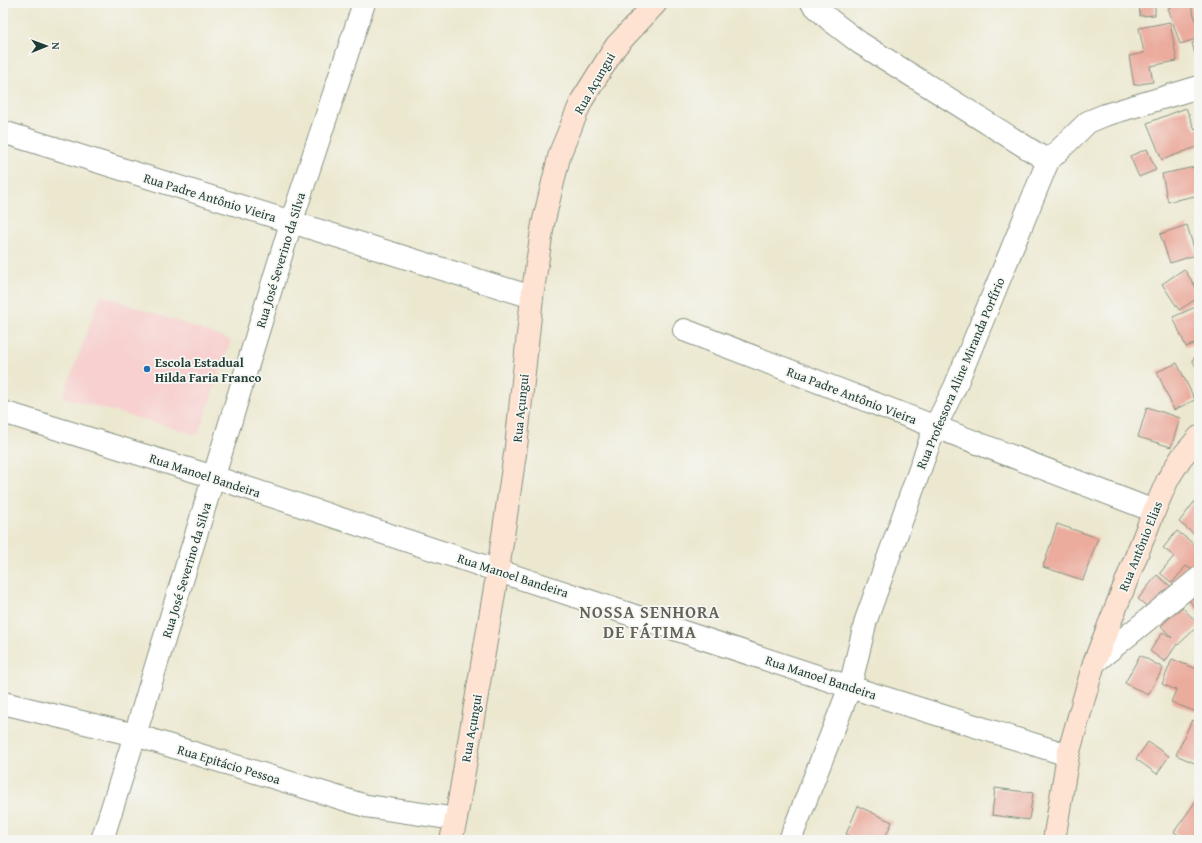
<svg xmlns="http://www.w3.org/2000/svg" width="1202" height="843" font-family="'Gentium Book Plus',serif">
<style>
.built{fill:#f7d0cf}
.building{fill:#ebab9d}
.lines{fill:none;stroke-linecap:round;stroke-linejoin:round}
.street-casing{stroke:#869282;stroke-width:24}
.secondary-casing{stroke:#869282;stroke-width:24}
.street{stroke:#fff;stroke-width:22}
.secondary{stroke:#fee3d2;stroke-width:22}
.poi-dot{fill:#1f6fb2;stroke:#f6f6f2;stroke-width:1.5}
.labels{text-anchor:middle;stroke-width:3.5;stroke-linejoin:round;paint-order:stroke}
.street-label{font-size:13px;fill:#1f3d34;stroke:#f6f6f2}
.poi-label{font-size:13px;font-weight:bold;fill:#1f3d34;stroke:#f6f6f2;text-anchor:start}
.district-label{font-size:17px;font-weight:bold;letter-spacing:1px;fill:#666459;stroke:#f6f6f2}
</style>
<rect width="100%" height="100%" fill="#f6f6f2"/>
<filter id="ink" filterUnits="userSpaceOnUse"><feTurbulence type="fractalNoise" baseFrequency=".025" numOctaves="2"/><feDisplacementMap in="SourceGraphic" scale="8" xChannelSelector="R" yChannelSelector="G"/><feConvolveMatrix kernelMatrix="1 2 1 2 8 2 1 2 1" color-interpolation-filters="sRGB"/></filter>
<filter id="wash" filterUnits="userSpaceOnUse"><feTurbulence type="fractalNoise" baseFrequency=".012" numOctaves="4" result="noise"/><feDisplacementMap in="SourceGraphic" scale="16" xChannelSelector="R" yChannelSelector="G"/><feGaussianBlur stdDeviation="0.9" result="paint"/><feColorMatrix in="noise" values="0 0 0 0 0 0 0 0 0 0 0 0 0 0 0 0 0 1.4 0 .05"/><feComposite in="paint" operator="in"/></filter>
<g filter="url(#wash)">
<rect width="100%" height="100%" fill="#ece8d0"/>
<path class="built" d="M101,295l130,45 -33,95 -135,-38z"/>
<g id="blocks">
<path class="building" d="M1139,3h16v12l-15,1z
M1183,3h7l9,27v8l-19,6 -12,-36z
M1170,22l7,39 -27,5 3,16 -19,3 -5,-29 15,-3 -5,-25z
M1199,41v24h-1l-6,-22z
M1186,108l9,22 4,-2v18l-37,14 -15,-37z
M1147,149l9,21 -17,7 -9,-21z
M1199,166v29l-31,7 -6,-28z
M1187,225l9,30 -26,8 -10,-29z
M1184,269l15,23v5l-20,13 -17,-26z
M1198,306l1,2v34l-13,5 -13,-30z
M1199,355v17l-7,-12z
M1177,363l18,37 -21,10 -17,-38z
M1147,407l33,11 -9,29 -33,-10z
M1195,501l4,3v34l-20,-16z
M1057,524l41,14 -15,42 -40,-13z
M1177,531l22,17v14l-7,8 -6,-4 -14,17 -12,-10 14,-17 -11,-8z
M1157,575l17,14 -19,24 -17,-14z
M1199,584v29l-14,-18z
M1182,607l17,18 -21,20 -1,-1 -12,18 -15,-11 13,-19 9,6 -11,-12z
M1140,655l23,13 -15,27 -23,-12z
M1172,659l27,11v43l-28,-11 5,-12 -14,-6z
M1192,720l7,3v42l-23,-10z
M1148,742l21,14 -12,18 -21,-15z
M995,788l38,5 -4,27 -37,-5z
M1195,802l4,3v35h-13l-12,-8z
M858,806l34,16 -8,18h-24l-14,-6z"/>
</g>
</g>
<g filter="url(#ink)">
<use href="#blocks" fill-opacity="0" stroke="#869282" stroke-width="1"/>
<g class="lines">
<g class="street-casing">
<path id="street" d="M812,3l18,17 30,23 188,118
M3,132l529,165
M684,330l470,181
M3,412l211,65 636,210 218,68
M1094,663l105,-85
M3,703l132,32 231,71 90,13
M102,840l33,-105 156,-512 73,-220
M790,840l60,-153 16,-67 69,-193 20,-40 93,-226 40,-39 17,-7 94,-28"/>
</g>
<g class="secondary-casing">
<path id="secondary" d="M451,840l5,-21 42,-249 18,-123 16,-150 11,-73 17,-71 22,-53 34,-54 40,-43
M1054,840l14,-85 26,-92 60,-152 14,-32 13,-21 18,-21"/>
</g>
<use href="#street" class="street"/>
<use href="#secondary" class="secondary"/>
</g>
</g>
<circle class="poi-dot" cx="147" cy="369" r="4"/>
<g class="labels">
<g class="street-label">
<text transform="translate(594 83) rotate(-60)" y="5">Rua Açungui</text>
<text transform="translate(210 197) rotate(17)" y="5">Rua Padre Antônio Vieira</text>
<text transform="translate(280 260) rotate(-73)" y="5">Rua José Severino da Silva</text>
<text transform="translate(960 373) rotate(-67)" y="5">Rua Professora Aline Miranda Porfírio</text>
<text transform="translate(852 395) rotate(21)" y="5">Rua Padre Antônio Vieira</text>
<text transform="translate(520 408) rotate(-84)" y="5">Rua Açungui</text>
<text transform="translate(205 475) rotate(18)" y="5">Rua Manoel Bandeira</text>
<text transform="translate(1140 546) rotate(-68)" y="5">Rua Antônio Elias</text>
<text transform="translate(186 570) rotate(-73)" y="5">Rua José Severino da Silva</text>
<text transform="translate(513 575) rotate(18)" y="5">Rua Manoel Bandeira</text>
<text transform="translate(821 677) rotate(18)" y="5">Rua Manoel Bandeira</text>
<text transform="translate(471 728) rotate(-80)" y="5">Rua Açungui</text>
<text transform="translate(229 764) rotate(17)" y="5">Rua Epitácio Pessoa</text>
</g>
<g class="poi-label">
<text x="155" y="367">Escola Estadual<tspan x="155" dy="15">Hilda Faria Franco</tspan></text>
</g>
<g class="district-label">
<text x="650" y="618">NOSSA SENHORA<tspan x="650" dy="20">DE FÁTIMA</tspan></text>
</g>
</g>
<rect width="1202" height="843" fill="none" stroke="#f6f6f2" stroke-width="16"/>
<g transform="translate(46 46) rotate(89)" stroke="#f6f6f2" stroke-width="3" paint-order="stroke">
<path d="M0-3L7 15L0 10L-7 15Z" fill="#1f3d34"/>
<text y="-6" font-size="11" font-weight="bold" text-anchor="middle" fill="#1f3d34">N</text>
</g>
</svg>
